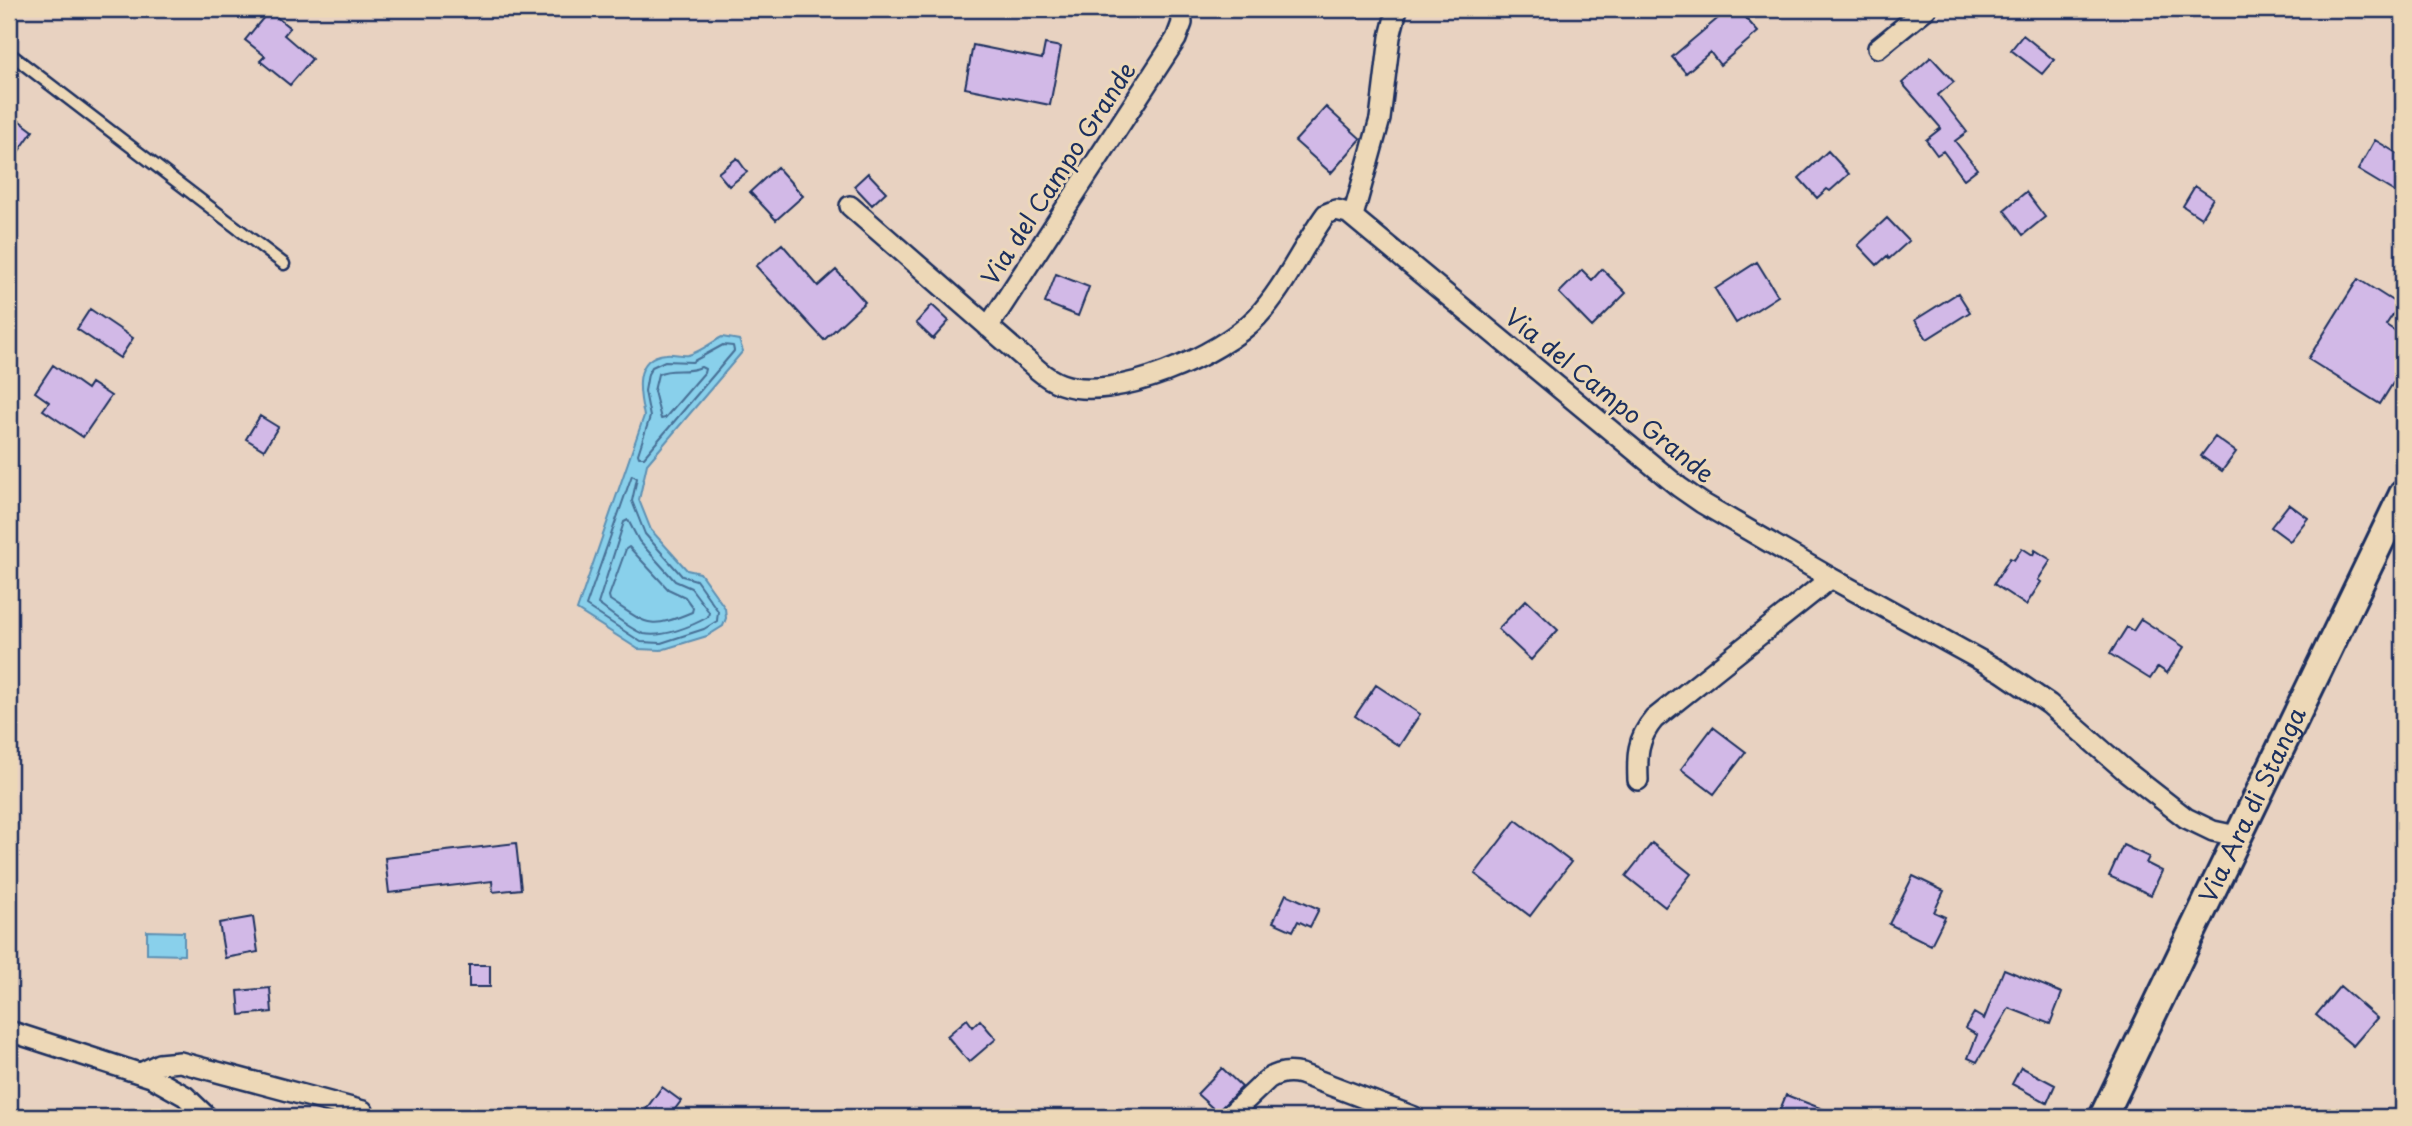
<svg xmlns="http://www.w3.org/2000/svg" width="2412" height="1126" font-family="'Playpen Sans',sans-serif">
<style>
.water{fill:#89d0eb;stroke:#5d90b3;stroke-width:2}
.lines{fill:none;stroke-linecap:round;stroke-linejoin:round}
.shore{stroke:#476f96;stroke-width:2}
.building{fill:#d2b9e7;stroke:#1b2f5e;stroke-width:2}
.lane-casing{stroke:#1b2f5e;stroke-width:15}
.street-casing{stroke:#1b2f5e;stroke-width:24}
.secondary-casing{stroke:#1b2f5e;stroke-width:32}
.lane{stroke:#edd8b7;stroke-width:10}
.street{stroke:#edd8b7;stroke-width:19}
.secondary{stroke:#edd8b7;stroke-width:26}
.labels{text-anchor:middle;stroke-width:6;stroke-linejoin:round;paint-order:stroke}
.street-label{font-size:24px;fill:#1b2f5e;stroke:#edd8b7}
</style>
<rect width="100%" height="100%" fill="#e8d2c1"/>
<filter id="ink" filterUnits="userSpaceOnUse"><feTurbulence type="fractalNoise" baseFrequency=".0143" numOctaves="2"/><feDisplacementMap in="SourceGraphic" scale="14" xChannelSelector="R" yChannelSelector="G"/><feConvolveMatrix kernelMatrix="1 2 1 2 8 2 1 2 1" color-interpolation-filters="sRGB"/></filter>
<g filter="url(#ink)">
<path class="water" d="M722,337l17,3 4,11 -96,113 -8,36 12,30 36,40 13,3 25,35 1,10 -3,8 -16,10 -46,14 -23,-1 -61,-39 67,-194c-5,-23 -12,-59 22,-62 7,-1 15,2 22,1 11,-2 24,-13 34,-18z
M147,931l37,1v23l-37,-1z"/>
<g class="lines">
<path class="shore" d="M723,345l10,1 1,5 -90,106h-5l-1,-3 12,-37 -5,-26 3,-17 4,-7 13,-6 27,1z
M701,367l4,2 -1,4 -39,45 -4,1 -7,-28 4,-17c14,-7 29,0 43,-7z
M632,475l5,3 -5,23 13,33 37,42 14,4 22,31 -1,10 -13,8 -43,14 -20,-1 -55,-36z
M628,520l11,21 36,40 16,7 18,24 -1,5c-16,9 -45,21 -64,17 -12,-3 -35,-22 -46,-30l26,-82z
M629,547l39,42 17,8 8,11 -1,4c-43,18 -44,13 -82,-12l-1,-4 17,-47z"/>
</g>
<path class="building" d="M1729,9h9l20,23 -38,33 -10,-13 -24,21 -14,-16z
M269,11l21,17 -6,7 28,24 -22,26 -30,-24 5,-5 -20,-16z
M2023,35l31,25 -12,14 -31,-24z
M1045,44l16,3 -11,58 -85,-17 8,-43 69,14z
M1931,57l23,25 -16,13 29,37 -12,9 22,28 -13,10 -21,-28 -6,4 -11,-15 15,-12 -39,-45z
M1326,107l35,32 -30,34 -36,-32z
M9,113l24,18 -24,34z
M2375,140l28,17v40l-45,-27z
M1828,151l21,23 -19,17 -3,-2 -10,9 -18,-20z
M737,158l10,14 -18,14 -11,-13z
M777,167l26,29 -27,24 -26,-28z
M868,173l18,19 -14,13 -18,-19z
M2195,186l18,12 -12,20 -18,-12z
M2026,192l19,25 -22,18 -19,-25z
M1887,218l22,23 -20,18 -2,-3 -10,9 -19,-20z
M782,244l36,42 18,-16 29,32 -41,38 -68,-74z
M1757,262l21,34 -42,27 -21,-34z
M1602,269l24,24 -34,34 -33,-34 23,-23 10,10z
M1056,274l33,13 -11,29 -33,-13z
M2358,279l41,26 -13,20 17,11v31l-23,37 -72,-45z
M1958,293l12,19 -43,27 -12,-19z
M932,305l17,16 -16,18 -17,-16z
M90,309l43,29 -13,20 -43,-29z
M53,365l34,24 4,-6 20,13 -28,41 -40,-27 6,-8 -14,-10z
M260,416l18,11 -14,23 -18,-11z
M2215,437l21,15 -14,19 -21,-15z
M2289,504l19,14 -18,23 -19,-14z
M2022,548l11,7 2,-5 16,10 -13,20 3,2 -15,23 -32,-21 16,-26 4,2z
M1526,600l32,30 -27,30 -33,-31z
M2141,619l43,28 -17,26 -9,-6 -8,12 -40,-25 17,-27 6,4z
M1376,685l44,29 -21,32 -44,-30z
M1713,727l33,25 -32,42 -33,-25z
M1516,820l55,42 -41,54 -55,-42z
M516,843l5,46 -28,3 -1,-11 -103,12 -4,-35z
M1652,843l39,31 -26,33 -39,-31z
M2123,845l26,12 -3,6 16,8 -11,24 -42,-19z
M1913,876l31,15 -10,21 11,5 -14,28 -42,-21z
M1286,894l33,15 -9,18 -12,-6 -5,10 -20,-9z
M253,917l5,35 -33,6 -6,-35z
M469,965h21v22h-21z
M2004,969l58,24 -12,31 -41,-16 -32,54 -9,-4 9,-23 -12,-7 9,-15 10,6z
M2340,986l37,32 -24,28 -37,-31z
M270,988l2,24 -32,3 -2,-24z
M967,1019l6,8 7,-7 16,19 -27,23 -22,-26z
M2021,1067l34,18 -8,18 -35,-19z
M1222,1068l20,19 -25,25 -20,-18z
M662,1087l19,14 -12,16h-12l-11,-8z
M1786,1095l55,21v1h-64z"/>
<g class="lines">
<g class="lane-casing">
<path id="lane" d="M9,53l275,211"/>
</g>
<g class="street-casing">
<path id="street" d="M1878,48l48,-39
M850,206l188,164c7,6 15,11 23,14 53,19 160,-29 196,-67 28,-30 45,-70 69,-103l10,-4 12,3 331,274 23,16 129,75 171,94 47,32 78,68 59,46 27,13 24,5
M1353,216l27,-97 10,-82 7,-28
M988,327l188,-288 6,-16 -1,-14
M1638,780c-1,-24 -1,-41 16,-61l177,-141
M9,1031l142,46 34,19 22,21
M141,1073l18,-9 21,-2 183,49
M1228,1117l40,-38c11,-7 21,-8 33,-5l113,43"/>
</g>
<g class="secondary-casing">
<g id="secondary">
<path id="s1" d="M2103,1117l300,-623"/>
</g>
</g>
<use href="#lane" class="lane"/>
<use href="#street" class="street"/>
<use href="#secondary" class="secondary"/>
</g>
</g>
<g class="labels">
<g class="street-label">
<text transform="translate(1059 174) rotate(-57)" y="8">Via del Campo Grande</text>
<text transform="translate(1609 396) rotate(39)" y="8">Via del Campo Grande</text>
<text dy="8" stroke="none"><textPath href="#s1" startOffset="346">Via Ara di Stanga</textPath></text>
</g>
</g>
<rect width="2412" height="1126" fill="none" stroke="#edd8b7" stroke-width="35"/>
<rect x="18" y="18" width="2377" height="1091" fill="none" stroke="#1b2f5e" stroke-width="2.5" filter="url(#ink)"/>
</svg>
